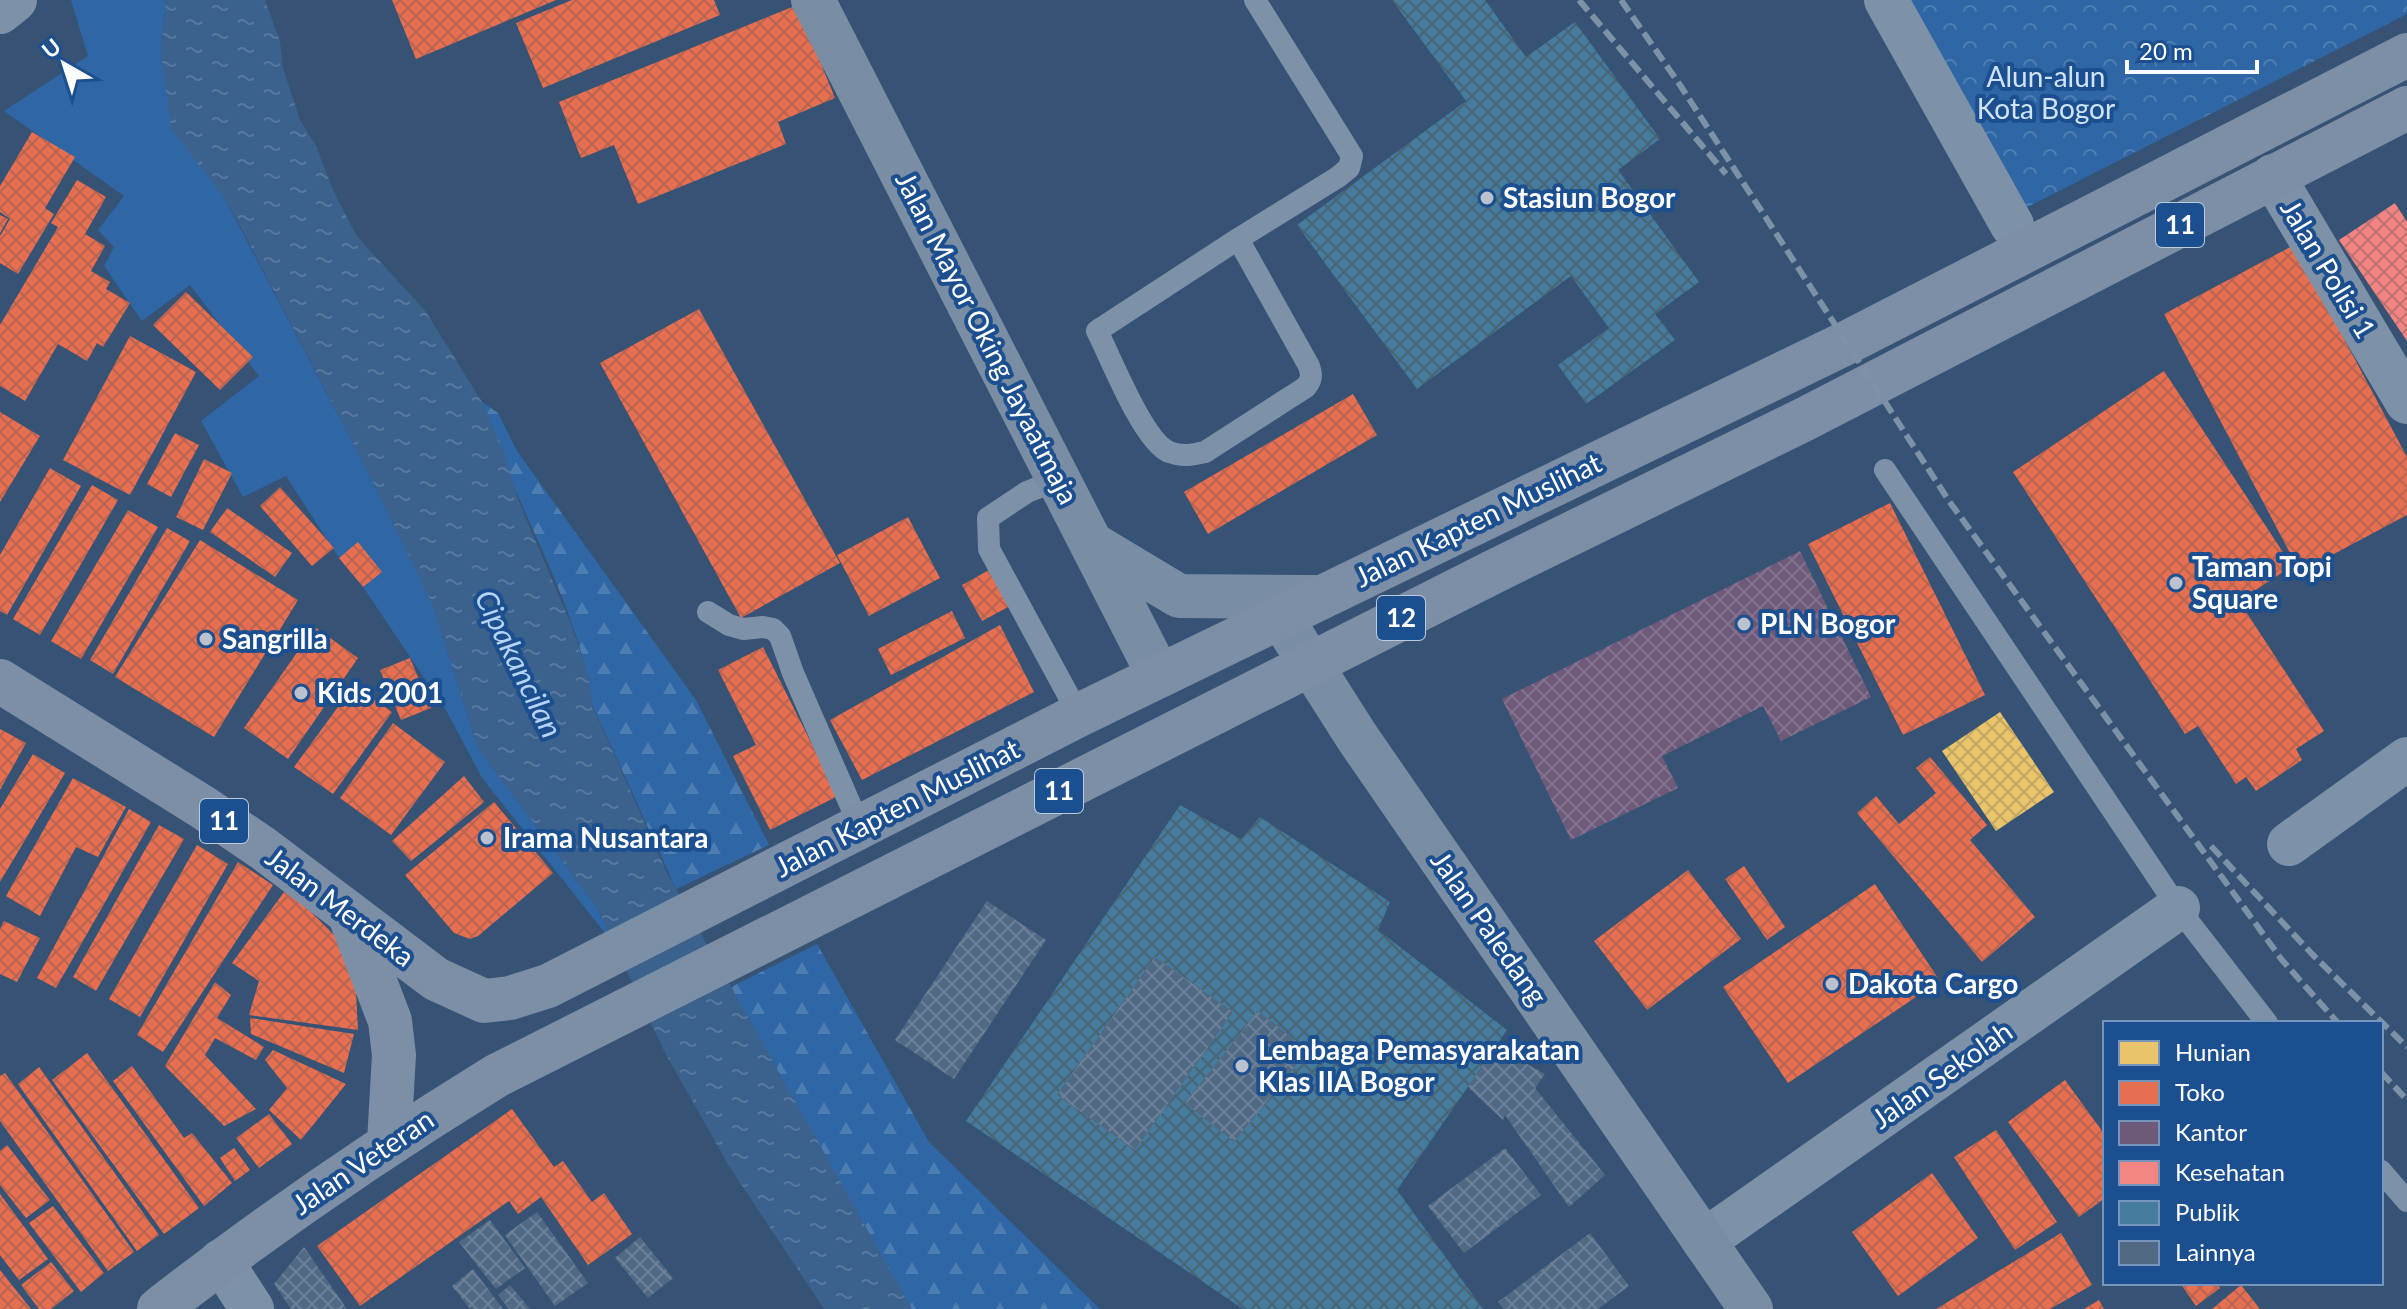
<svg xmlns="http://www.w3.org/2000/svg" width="2407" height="1309" font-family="Lato,sans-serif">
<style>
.grass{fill:#2f66a5}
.forest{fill:url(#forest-firs)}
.park{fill:url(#park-crowns)}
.water{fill:url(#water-ripples)}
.homes{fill:url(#homes-cross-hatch)}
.shops{fill:url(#shops-cross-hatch)}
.offices{fill:url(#offices-cross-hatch)}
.health{fill:url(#health-cross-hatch)}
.public{fill:url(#public-cross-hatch)}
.building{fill:url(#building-cross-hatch)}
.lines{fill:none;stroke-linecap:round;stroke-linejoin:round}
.lane{stroke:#7d92a8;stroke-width:22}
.street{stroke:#7d92a8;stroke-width:44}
.secondary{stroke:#798da4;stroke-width:44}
.primary{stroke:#7d8ea7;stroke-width:44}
.rail{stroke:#7e92a7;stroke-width:6;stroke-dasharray:14 6;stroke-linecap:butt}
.poi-dot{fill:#b9c2ce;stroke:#1b4f8f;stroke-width:3}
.labels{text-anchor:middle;stroke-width:8;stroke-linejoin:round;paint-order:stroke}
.shield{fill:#1b4f8f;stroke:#bbcadd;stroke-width:2}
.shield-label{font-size:26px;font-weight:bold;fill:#fff}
.park-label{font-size:28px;fill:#cfe3fa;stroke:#1b4f8f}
.poi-label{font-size:28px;font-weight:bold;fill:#fff;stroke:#1b4f8f;text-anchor:start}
.street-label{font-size:28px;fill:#fff;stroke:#1b4f8f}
.water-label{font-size:30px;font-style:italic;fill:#b5d3f5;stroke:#1b4f8f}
</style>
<defs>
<pattern id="forest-firs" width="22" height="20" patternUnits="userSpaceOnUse" patternTransform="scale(2)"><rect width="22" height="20" fill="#2f66a5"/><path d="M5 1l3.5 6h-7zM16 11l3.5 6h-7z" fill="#4e7db2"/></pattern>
<pattern id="park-crowns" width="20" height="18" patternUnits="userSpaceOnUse" patternTransform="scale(2)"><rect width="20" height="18" fill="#2f66a5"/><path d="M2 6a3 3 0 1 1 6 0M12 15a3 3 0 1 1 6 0" fill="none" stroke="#4e7db2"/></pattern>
<pattern id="water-ripples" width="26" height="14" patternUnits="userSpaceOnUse" patternTransform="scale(2)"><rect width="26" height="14" fill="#3b618d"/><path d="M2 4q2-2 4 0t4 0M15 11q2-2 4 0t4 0" fill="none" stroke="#58799e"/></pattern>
<pattern id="homes-cross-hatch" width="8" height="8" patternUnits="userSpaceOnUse" patternTransform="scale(2)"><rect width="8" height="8" fill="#e9c46a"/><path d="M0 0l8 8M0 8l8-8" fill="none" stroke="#c2a662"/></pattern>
<pattern id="shops-cross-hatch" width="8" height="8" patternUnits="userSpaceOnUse" patternTransform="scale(2)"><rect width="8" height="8" fill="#e76f51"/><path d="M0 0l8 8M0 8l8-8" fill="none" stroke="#b86450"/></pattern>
<pattern id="offices-cross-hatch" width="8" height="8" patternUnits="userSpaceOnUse" patternTransform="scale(2)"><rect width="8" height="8" fill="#6d597a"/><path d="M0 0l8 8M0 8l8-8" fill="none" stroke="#83728e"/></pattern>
<pattern id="health-cross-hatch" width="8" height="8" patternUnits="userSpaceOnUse" patternTransform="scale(2)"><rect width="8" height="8" fill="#f28482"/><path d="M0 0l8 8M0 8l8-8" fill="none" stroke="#c07372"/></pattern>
<pattern id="public-cross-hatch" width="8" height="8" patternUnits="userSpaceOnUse" patternTransform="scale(2)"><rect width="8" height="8" fill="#457b9d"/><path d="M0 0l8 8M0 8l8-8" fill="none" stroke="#486474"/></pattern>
<pattern id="building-cross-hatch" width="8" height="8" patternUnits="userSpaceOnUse" patternTransform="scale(2)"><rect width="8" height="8" fill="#526984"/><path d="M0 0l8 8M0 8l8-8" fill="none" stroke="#6c8096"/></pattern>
</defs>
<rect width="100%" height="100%" fill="#365274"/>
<path class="grass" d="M71,0h95l-5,54 63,143 144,275 64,131 46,145 120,161 18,38 -134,-169 -35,-66 -84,-125 -24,-29 -53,-82 -43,21 -42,-76 58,-45 -69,-91 -48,36 -38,-55 10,-19 -16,-17 26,-34 -120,-85 84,-55z"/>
<path class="forest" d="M482,402l16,11 19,38 179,249 73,145 -93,44 -84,-185c-8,-69 -48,-148 -76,-213 -5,-11 -15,-19 -21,-30 -9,-17 -15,-41 -13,-59z
M817,944l112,198 171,167h-189l-180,-322z"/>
<path class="park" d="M1886,0h521v14l-399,203z"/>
<path class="water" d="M166,0h99l15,41 3,27 17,52 15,24 19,48 22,43 70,77 56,90 21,48 16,52 52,122 18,54 3,27 75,168 245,436h-88l-95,-143 -65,-115 -66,-142 -120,-161 -46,-145 -64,-131 -130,-250 -14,-25 -53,-68 -10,-75z"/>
<path class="homes" d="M2000,712l54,80 -58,39 -54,-80z"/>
<path class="shops" d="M392,0h164l-140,59z
M572,0h142l6,15 -177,73 -27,-65z
M797,5l38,93 -57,24 8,22 -148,60 -24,-59 -33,13 -22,-56z
M32,132l43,25 -30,51 9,6 -36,60 -18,-11v-27l10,-17 -10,-7v-26z
M77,180l29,17 -21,37 20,12 -14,25 19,11 -4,7 24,14 -27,44 -6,-4 -10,18 -29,-17 -33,57 -25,-15v-61l58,-98 -7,-4z
M0,215l8,4 -8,14z
M2294,245l113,212v58l-107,57 -136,-258z
M186,292l67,65 -33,33 -67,-65z
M699,309l141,254 -99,55 -141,-255z
M130,336l66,36 -66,123 -67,-35z
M2164,371l128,195 -53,35 85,130 -28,18 6,11 -46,31 -10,-14 -10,7 -38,-58 -13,8 -172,-262z
M1353,394l24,41 -169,99 -24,-42z
M0,412l40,24 -40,66z
M175,433l24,12 -28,52 -24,-13z
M204,459l28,14 -29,57 -27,-13z
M50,468l31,18 -74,129 -7,-4v-56z
M92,485l26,15 -78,135 -27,-16z
M280,487l54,61 -22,18 -52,-60z
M1890,503l95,192 -82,40 -95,-191z
M227,508l65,45 -17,24 -65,-45z
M128,510l30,17 -77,132 -30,-18z
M908,517l32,61 -71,38 -32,-61z
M167,528l23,13 -77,133 -23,-14z
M200,540l98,60 -84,137 -99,-60z
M358,542l24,30 -19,15 -24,-29z
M989,570l21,36 -28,15 -20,-36z
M952,611l13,27 -74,37 -13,-26z
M1000,625l34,67 -172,88 -32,-60z
M315,627l43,31 -70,101 -44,-31z
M763,647l75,149 -68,34 -37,-74 23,-11 -38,-75z
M410,658l21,50 -30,12 -21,-50z
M354,685l38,27 -59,82 -39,-27z
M393,723l52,39 -54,73 -51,-37z
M0,729l26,14 -26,47z
M33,754l32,19 -65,109v-73z
M1930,757l57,68 -17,15 65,77 -53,45 -125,-149 19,-17 23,28 37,-31 -20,-25z
M464,776l20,26 -73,59 -19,-20z
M73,778l53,29 -28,50 -22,-10 -36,69 -34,-20z
M494,802l59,71 -75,63 -8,3 -16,-6 -49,-58z
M129,809l22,13 -95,166 -19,-10z
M159,825l25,14 -88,152 -23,-14z
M197,845l31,19 -88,153 -31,-18z
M238,862l35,23 -110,167 -26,-17z
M1744,866l41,61 -18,13 -42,-61z
M1688,870l53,69 -94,71 -53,-69z
M1875,884l65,97 -152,102 -65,-96z
M287,888l67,67 4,75 -109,-15 10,-34 -27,-18z
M4,921l36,17 -23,44 -17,-8v-45z
M215,982l16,13 -14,23 47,29 -8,13 -41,-22 -10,17 51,54 -32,17 -59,-60z
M250,1018l104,16 -10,39 -93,-39z
M273,1050l73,34 -45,56 -32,-30 18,-22 -22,-28z
M87,1053l112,155 -35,26 -112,-154z
M132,1066l52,72 8,-5 40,50 -28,23 -91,-125z
M39,1067l120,168 -22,16 -119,-167z
M5,1073l129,179 -26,19 -108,-150v-45z
M2065,1080l40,55v63l-26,19 -71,-95z
M512,1109l42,58 9,-6 29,41 12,-9 28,41 -44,31 -47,-68 -23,17 -9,-13 -149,105 -43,-60z
M269,1114l23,30 -33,24 -23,-30z
M1996,1130l61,92 -42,28 -61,-93z
M7,1145l43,55 -24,18 -26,-33v-34z
M234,1148l16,22 -15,11 -15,-23z
M1932,1173l46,65 -80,58 -46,-64z
M0,1194l48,65 -29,21 -19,-25z
M53,1206l51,67 -23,19 -52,-69z
M2061,1233l31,52 -42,24h-114z
M51,1262l23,29 -23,18h-12l-18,-24z
M0,1270l31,39h-31z
M2180,1283h37l3,5 -24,18z
M2241,1285l19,24h-48z
M2099,1300l5,9h-20z"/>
<path class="offices" d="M1800,551l71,146 -90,44 -18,-35 -101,50 16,32 -107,52 -69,-141z"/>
<path class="health" d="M2395,203l12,19v119l-68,-101z"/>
<path class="public" d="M1392,0h93l41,57 49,-35 85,117 -42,31 81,112 -44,32 20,26 -89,64 -28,-39 51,-37 -38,-52 -154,113 -120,-164 169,-124z
M1180,805l61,34 19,-22 130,85 -12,28 129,100 -110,160 86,119h-240l-277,-188z"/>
<path class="building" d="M987,901l59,39 -92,139 -59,-39z
M1155,957l78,55 -98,138 -78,-55z
M1258,1011l50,39 -74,92 -49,-39z
M1495,1046l50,28 -10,14 70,87 -36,32 -64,-92 -2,5 -35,-33z
M1505,1148l36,47 -77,58 -36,-47z
M537,1212l51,71 -33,23 -50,-71z
M490,1220l35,48 -29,21 -37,-47z
M1590,1233l39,53 -31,23h-94l-6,-7z
M640,1237l33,41 -25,20 -33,-40z
M304,1247l43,62h-56l-17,-25z
M473,1269l30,40h-33l-18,-23z
M510,1285l20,24h-21l-11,-14z"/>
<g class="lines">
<path class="lane" d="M1238,239l71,127c3,9 3,13 -3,21l-101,65c-13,3 -22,5 -36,0 -26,-11 -58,-94 -72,-121z
M1238,239l100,-62 11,-9 3,-12 -97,-156
M1885,470l293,438 89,115
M1060,479l-33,13 -39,26 1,31 90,166
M708,612l21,13 14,4 20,-2 10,2 7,7 13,37 67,154
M2381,1171l26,30"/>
<path class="street" d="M1886,0l126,225
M0,12l15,-12
M2273,176l134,226
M2289,844l118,-85
M1704,1241l474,-333
M221,1261l31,48"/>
<path class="secondary" d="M813,0l346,676
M1094,545l85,51 138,1
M1280,616l77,121 394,572"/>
<path class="primary" d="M0,681l204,127 60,41 172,130 48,22 26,-3 38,-12 531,-271 767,-372 561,-288
M350,916l40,105 4,34 -5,87
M159,1309c108,-84 220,-161 337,-233l997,-504 312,-153 602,-311"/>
<path class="rail" d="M1579,0l147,174
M1621,0l59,85 269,416 333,459 56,63
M2211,846l102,109 94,92
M2381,1072l26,28"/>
</g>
<g class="poi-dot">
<circle cx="1487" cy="198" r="8"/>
<circle cx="2176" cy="583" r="8"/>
<circle cx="1744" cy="624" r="8"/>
<circle cx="206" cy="639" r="8"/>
<circle cx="301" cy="693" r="8"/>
<circle cx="487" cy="838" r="8"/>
<circle cx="1832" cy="984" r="8"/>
<circle cx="1242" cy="1066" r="8"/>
</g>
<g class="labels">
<g class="shield">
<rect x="2156" y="203" width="48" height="44" rx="6"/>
<rect x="1377" y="596" width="48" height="44" rx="6"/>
<rect x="1035" y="769" width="48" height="44" rx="6"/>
<rect x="200" y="799" width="48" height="44" rx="6"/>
</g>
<g class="shield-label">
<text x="2180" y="234">11</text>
<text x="1401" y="627">12</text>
<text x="1059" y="800">11</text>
<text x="224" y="830">11</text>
</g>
<g class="park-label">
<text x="2046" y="87">Alun-alun<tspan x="2046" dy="32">Kota Bogor</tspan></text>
</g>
<g class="poi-label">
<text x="1503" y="208">Stasiun Bogor</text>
<text x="2192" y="577">Taman Topi<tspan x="2192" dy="32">Square</tspan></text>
<text x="1760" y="634">PLN Bogor</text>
<text x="222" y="649">Sangrilla</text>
<text x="317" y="703">Kids 2001</text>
<text x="503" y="848">Irama Nusantara</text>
<text x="1848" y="994">Dakota Cargo</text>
<text x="1258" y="1060">Lembaga Pemasyarakatan<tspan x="1258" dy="32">Klas IIA Bogor</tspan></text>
</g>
<g class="street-label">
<text transform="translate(2328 269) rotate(59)" y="10">Jalan Polisi 1</text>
<text transform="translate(987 338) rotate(63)" y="10">Jalan Mayor Oking Jayaatmaja</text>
<text transform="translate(1478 520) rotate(-26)" y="10">Jalan Kapten Muslihat</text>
<text transform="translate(897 808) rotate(-27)" y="10">Jalan Kapten Muslihat</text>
<text transform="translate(340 907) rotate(37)" y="10">Jalan Merdeka</text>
<text transform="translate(1489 928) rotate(55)" y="10">Jalan Paledang</text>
<text transform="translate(1942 1075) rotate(-35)" y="10">Jalan Sekolah</text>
<text transform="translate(363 1162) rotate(-34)" y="10">Jalan Veteran</text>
</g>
<g class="water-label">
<text transform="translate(518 664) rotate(64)" y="10">Cipakancilan</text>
</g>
</g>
<rect x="2103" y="1021" width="280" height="264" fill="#1b4f8f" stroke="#7695bc" stroke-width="2"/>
<rect x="2119" y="1041" width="40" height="24" fill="#e9c46a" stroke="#7695bc" stroke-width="2"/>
<text x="2175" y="1061" font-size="24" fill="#ffffff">Hunian</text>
<rect x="2119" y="1081" width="40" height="24" fill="#e76f51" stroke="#7695bc" stroke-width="2"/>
<text x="2175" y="1101" font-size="24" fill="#ffffff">Toko</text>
<rect x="2119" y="1121" width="40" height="24" fill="#6d597a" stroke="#7695bc" stroke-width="2"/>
<text x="2175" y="1141" font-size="24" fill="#ffffff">Kantor</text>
<rect x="2119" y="1161" width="40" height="24" fill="#f28482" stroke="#7695bc" stroke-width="2"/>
<text x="2175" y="1181" font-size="24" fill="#ffffff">Kesehatan</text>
<rect x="2119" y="1201" width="40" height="24" fill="#457b9d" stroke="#7695bc" stroke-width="2"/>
<text x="2175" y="1221" font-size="24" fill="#ffffff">Publik</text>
<rect x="2119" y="1241" width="40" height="24" fill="#526984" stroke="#7695bc" stroke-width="2"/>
<text x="2175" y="1261" font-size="24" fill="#ffffff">Lainnya</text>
<g transform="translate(64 64) rotate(321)" stroke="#1b4f8f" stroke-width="6" paint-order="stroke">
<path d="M0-6L14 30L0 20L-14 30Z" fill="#ffffff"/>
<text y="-12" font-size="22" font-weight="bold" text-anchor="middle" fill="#ffffff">U</text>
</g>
<path d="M2127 60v12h130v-12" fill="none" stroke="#ffffff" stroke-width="4"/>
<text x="2139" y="60" font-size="24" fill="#ffffff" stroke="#1b4f8f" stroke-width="6" paint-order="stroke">20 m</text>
</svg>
